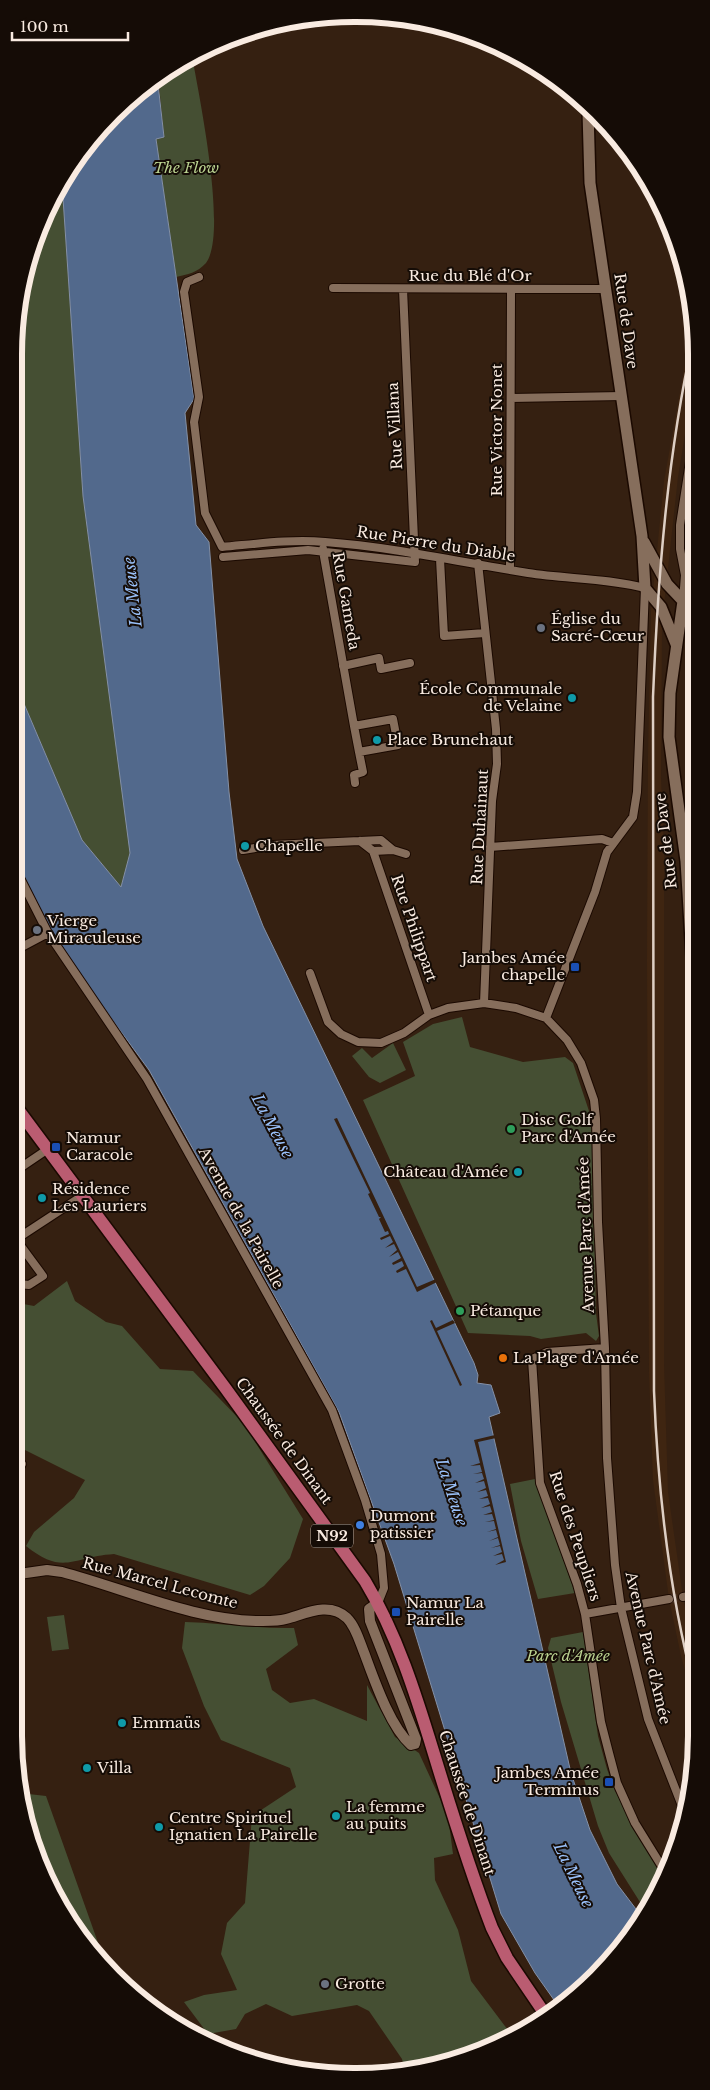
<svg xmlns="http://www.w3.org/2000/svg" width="710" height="2090" font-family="'Libre Baskerville',serif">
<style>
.built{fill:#3f2511}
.green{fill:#454f33}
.water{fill:#52698c;stroke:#8490a6}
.pier{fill:#352011}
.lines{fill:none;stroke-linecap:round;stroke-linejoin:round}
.minor-tunnel{stroke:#523e30;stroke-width:8;stroke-dasharray:8 4;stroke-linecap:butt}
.minor-casing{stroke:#1b0900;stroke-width:10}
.tertiary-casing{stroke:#1b0900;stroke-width:12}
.secondary-casing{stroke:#1b0900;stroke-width:14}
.primary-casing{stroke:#1b0900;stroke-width:15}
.minor{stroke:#866e5c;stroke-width:8}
.tertiary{stroke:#866e5c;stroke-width:10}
.secondary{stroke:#866e5c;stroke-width:11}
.primary{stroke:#ba5c71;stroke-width:12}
.rail{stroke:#decfc4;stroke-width:2.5}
.worship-dot{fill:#6b7280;stroke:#150c06;stroke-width:2}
.culture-dot{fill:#0f9aa8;stroke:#150c06;stroke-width:2}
.transit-dot{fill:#1a4fb4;stroke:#150c06;stroke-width:2}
.leisure-dot{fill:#2e9e5b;stroke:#150c06;stroke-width:2}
.food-dot{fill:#e8710a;stroke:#150c06;stroke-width:2}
.shop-dot{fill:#3f7fe0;stroke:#150c06;stroke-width:2}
.labels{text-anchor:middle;stroke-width:4;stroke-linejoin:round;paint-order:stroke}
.shield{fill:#150c06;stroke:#b5a89f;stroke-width:1}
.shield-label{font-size:14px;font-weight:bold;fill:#f9ebe1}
.park-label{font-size:15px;font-style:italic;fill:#bbd391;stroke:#150c06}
.street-label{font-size:15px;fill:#f9ebe1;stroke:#150c06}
.poi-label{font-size:15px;fill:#f9ebe1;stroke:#150c06;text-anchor:start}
.water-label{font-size:16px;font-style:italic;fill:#99c0f9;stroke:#150c06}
.rim{fill:none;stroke:#f9ebe1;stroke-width:6}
</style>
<rect width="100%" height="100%" fill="#352011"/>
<path class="built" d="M693,320v66l-15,91 -16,146 -1,155 3,71v515l4,128 15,105 13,66v47l-15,-54 -12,-57 -16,-119 -4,-107 -2,-412 1,-206 3,-144 13,-130z"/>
<path class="green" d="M192,56c7,39 36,178 14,207 -9,10 -18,11 -30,14l-20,-138 8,-2 -5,-52h-10z
M62,183l21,313 48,357 -10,34 -39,-47 -63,-148 -4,-30c0,-64 0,-127 -1,-190 0,-100 -7,-201 48,-289z
M462,1017l8,30 53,15 42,-5 8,6 19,57 4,193 3,23 -3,5 -10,-8 -45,6 -11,-3 -62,-3 -105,-233 52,-24 -12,-34 30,-18z
M393,1043l13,27 -26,13 -11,-6 -17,-21 10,-8 10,10z
M67,1281l8,20 31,21 16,4 38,43 33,2 51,53 59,95 -13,39 -26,28 -14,9 -136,-41c-43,3 -50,22 -88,-8l8,-14 40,-34 11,-18 -66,-33 -1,-144 16,3z
M535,1479l40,114 -37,6 -17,-58 -11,-57z
M64,1615l5,34 -17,2 -5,-34z
M185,1622c37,1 72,7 109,6l4,17 -32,24 6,21 18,13 24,-4 53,22v-36l28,52 24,16 29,63 5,38 -19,4 1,22 23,50 13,51 40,53 -68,31 -38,6 -3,-12 -33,-48 -12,-6 -65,11 -26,-12 -21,10 -9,15 -28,5 -24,-32 20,-7 33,-5 -16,-36 6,-31 18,-20 7,-87 44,-29 -6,-19 -69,-28 -17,-34 -22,-58z
M583,1632l15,104 9,33 8,22 47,82 -17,37 -36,-57 -11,-27 -37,-124 -13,-54 3,-10z
M20,1793l26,3 61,172 -8,-8 -59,-95 -20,-64z"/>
<path class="water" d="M158,84l6,53 -8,2 38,260 -9,14 11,112 13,17 20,250 8,67 26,67 211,437 4,12 -1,8 14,2 9,28 -11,4 82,356 19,57 27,54 25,33 -3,8 -43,51 -37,31 -24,-34 -34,-59 -107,-350 -55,-152 -190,-342 -87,-119 -26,-46 -20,-49 -1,-194 4,30 63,148 39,47 9,-34 -47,-357 -21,-313c17,-28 63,-95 96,-99z"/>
<path class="pier" d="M337,1118l80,169 19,-8 1,3 -20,10 -11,-23 -9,4 -1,-2 8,-5 -2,-5 -9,4 -1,-2 9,-5 -3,-6 -9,5 8,-7 -3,-6 -9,4 8,-6 -3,-6 -9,4 -1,-2 9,-4 -1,-3 -3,1 -6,-13 2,-2h-2l-11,-23 2,-1 -36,-74z
M432,1320l4,8 17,-8 2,3 -18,8 25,54 -2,1 -30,-65z
M495,1435l1,3 -18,4 28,120 -11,3 9,-5 -2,-6 -9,2 9,-4 -2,-6 -9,2 9,-3 -2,-7 -9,3 9,-4 -2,-7 -9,2 9,-3 -2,-8 -9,1 9,-2 -2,-6 -9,1 9,-3 -2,-6 -9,2 9,-4 -2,-6 -9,1 9,-3 -2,-6 -9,2 9,-4 -2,-7 -9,2 9,-4 -2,-6 -9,1 9,-2 -2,-7 -10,1 10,-3 -6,-23z"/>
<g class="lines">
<path class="minor-tunnel" d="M669,1599l14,-2"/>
<g class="minor-casing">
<path id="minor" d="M199,277l-12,5 -3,10 15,105 -5,25 11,91 17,34c34,-3 69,-8 103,-5 68,5 135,20 203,31 38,6 79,5 117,15l-8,204 -4,25 -26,35 -12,40 -49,126
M333,288l273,1
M511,398l111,-2
M694,436l-14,89v24l5,26 -2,26h11
M323,549v2l31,175 5,26 39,-7 -5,-26 -39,7
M223,557l85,-7 107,12 -12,-273
M440,559l4,77 41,-3
M478,563l18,166 1,35 -5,37 -8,202
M510,570l1,-279
M343,666l36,-8 2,11 29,-6
M355,783l-1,-8 9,-3 -4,-20
M360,841l13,10 56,164
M490,847l112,-8 11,4
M243,850l30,-5 108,-5 12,10 13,4
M373,851l20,-1
M16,870l32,63 99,146 185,331 33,90 16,54 3,34 -6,15
M16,950l32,-17
M310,973l18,49 13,12 17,8 23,1 23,-10 25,-18 19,-7 36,-5 32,5 30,10 21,22 14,23 13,37 2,19 2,103 7,126 2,110 8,107 6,43 27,111 38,97
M17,1170l31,-21
M18,1238l64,-42
M18,1242l25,34 -14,9 -11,-1
M605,1348l-58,4 -15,7 8,124 37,101 8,30 16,108 8,31 8,30 18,40 29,47
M19,1469l3,-5
M683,1597l13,-2
M585,1614l84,-15"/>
</g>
<g class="tertiary-casing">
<path id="tertiary" d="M19,1574l28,-4 15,2c64,17 136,50 201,49 8,0 16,0 23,-2 19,-5 43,-18 61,-1 9,9 13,25 18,37 10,27 25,71 46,90l4,-1 1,-5 -46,-118 -1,-12 9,-6"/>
</g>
<g class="secondary-casing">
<path id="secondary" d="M588,111l2,72 52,353 3,52 16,19 15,37
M644,542l23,42 16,17
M683,601l-13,92 -1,44 17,124 9,144"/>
</g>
<g class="primary-casing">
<path id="primary" d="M17,1108l209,281 139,192c32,53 51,114 69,173 18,59 36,117 58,174l15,30 40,59"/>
</g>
<use href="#minor" class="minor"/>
<use href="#tertiary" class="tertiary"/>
<use href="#secondary" class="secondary"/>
<use href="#primary" class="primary"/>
<path class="rail" d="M693,339c-26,118 -35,237 -40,358l1,694c4,103 15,204 42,303"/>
</g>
<g class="worship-dot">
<circle cx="541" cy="628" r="5"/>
<circle cx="37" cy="930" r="5"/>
<circle cx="325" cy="1984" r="5"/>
</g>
<g class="culture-dot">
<circle cx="572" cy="698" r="5"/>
<circle cx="377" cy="740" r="5"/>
<circle cx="245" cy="846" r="5"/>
<circle cx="518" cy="1172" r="5"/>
<circle cx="42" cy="1198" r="5"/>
<circle cx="122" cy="1723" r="5"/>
<circle cx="87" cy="1768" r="5"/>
<circle cx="336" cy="1816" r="5"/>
<circle cx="159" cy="1827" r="5"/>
</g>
<g class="transit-dot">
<rect x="570" y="962" width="10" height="10" rx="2.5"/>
<rect x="51" y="1142" width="10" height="10" rx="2.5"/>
<rect x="391" y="1607" width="10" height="10" rx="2.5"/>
<rect x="604" y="1777" width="10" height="10" rx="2.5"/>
</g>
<g class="leisure-dot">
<circle cx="511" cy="1129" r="5"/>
<circle cx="460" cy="1311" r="5"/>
</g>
<circle class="food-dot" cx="503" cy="1358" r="5"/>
<circle class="shop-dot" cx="360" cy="1525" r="5"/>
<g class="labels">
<rect class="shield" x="311" y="1524.5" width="42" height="23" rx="4"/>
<g class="shield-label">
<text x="332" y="1541">N92</text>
</g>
<g class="park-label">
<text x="186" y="173">The Flow</text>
<text x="568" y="1661">Parc d'Amée</text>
</g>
<g class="street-label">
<text x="470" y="281">Rue du Blé d'Or</text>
<text transform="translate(626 321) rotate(82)" y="5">Rue de Dave</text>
<text transform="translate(395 426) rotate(-93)" y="5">Rue Villana</text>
<text transform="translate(497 430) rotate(-90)" y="5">Rue Victor Nonet</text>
<text transform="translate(436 544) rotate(9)" y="5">Rue Pierre du Diable</text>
<text transform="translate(346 601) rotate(80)" y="5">Rue Gameda</text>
<text transform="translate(480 827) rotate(-87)" y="5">Rue Duhainaut</text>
<text transform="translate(666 841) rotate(-97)" y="5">Rue de Dave</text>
<text transform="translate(414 928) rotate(71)" y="5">Rue Philippart</text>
<text transform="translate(241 1218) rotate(61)" y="5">Avenue de la Pairelle</text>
<text transform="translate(586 1235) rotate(-92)" y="5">Avenue Parc d'Amée</text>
<text transform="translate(284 1441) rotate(54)" y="5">Chaussée de Dinant</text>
<text transform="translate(575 1536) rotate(72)" y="5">Rue des Peupliers</text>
<text transform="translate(160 1583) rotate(15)" y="5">Rue Marcel Lecomte</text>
<text transform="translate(648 1648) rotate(77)" y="5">Avenue Parc d'Amée</text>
<text transform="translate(467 1803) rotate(72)" y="5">Chaussée de Dinant</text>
</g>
<g class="poi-label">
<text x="551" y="624">Église du<tspan x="551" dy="17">Sacré-Cœur</tspan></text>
<text x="562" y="694" text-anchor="end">École Communale<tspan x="562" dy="17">de Velaine</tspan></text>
<text x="387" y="745">Place Brunehaut</text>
<text x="255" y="851">Chapelle</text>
<text x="47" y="926">Vierge<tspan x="47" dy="17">Miraculeuse</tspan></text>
<text x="565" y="963" text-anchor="end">Jambes Amée<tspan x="565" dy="17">chapelle</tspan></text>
<text x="521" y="1125">Disc Golf<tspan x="521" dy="17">Parc d'Amée</tspan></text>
<text x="66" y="1143">Namur<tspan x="66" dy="17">Caracole</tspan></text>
<text x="508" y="1177" text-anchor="end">Château d'Amée</text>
<text x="52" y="1194">Résidence<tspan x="52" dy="17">Les Lauriers</tspan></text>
<text x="470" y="1316">Pétanque</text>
<text x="513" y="1363">La Plage d'Amée</text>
<text x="370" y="1521">Dumont<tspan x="370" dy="17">patissier</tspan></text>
<text x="406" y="1608">Namur La<tspan x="406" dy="17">Pairelle</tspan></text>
<text x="132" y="1728">Emmaüs</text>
<text x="97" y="1773">Villa</text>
<text x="599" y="1778" text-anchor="end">Jambes Amée<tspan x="599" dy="17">Terminus</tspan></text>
<text x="346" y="1812">La femme<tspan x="346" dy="17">au puits</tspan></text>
<text x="169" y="1823">Centre Spirituel<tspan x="169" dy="17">Ignatien La Pairelle</tspan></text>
<text x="335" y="1989">Grotte</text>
</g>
<g class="water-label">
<text transform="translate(132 592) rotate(-96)" y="6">La Meuse</text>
<text transform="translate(273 1126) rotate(62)" y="6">La Meuse</text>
<text transform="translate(452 1492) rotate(72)" y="6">La Meuse</text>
<text transform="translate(574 1875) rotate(64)" y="6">La Meuse</text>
</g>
</g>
<path d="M0 0H710V2090H0ZM354 22H356A332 332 0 0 1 688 354V1736A332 332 0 0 1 356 2068H354A332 332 0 0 1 22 1736V354A332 332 0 0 1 354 22Z" fill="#150c06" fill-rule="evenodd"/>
<path class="rim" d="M354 22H356A332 332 0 0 1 688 354V1736A332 332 0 0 1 356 2068H354A332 332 0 0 1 22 1736V354A332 332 0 0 1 354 22Z"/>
<path d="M12 32v8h116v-8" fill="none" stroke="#f9ebe1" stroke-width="2.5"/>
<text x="20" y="32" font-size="15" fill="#f9ebe1" stroke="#150c06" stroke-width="4" paint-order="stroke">100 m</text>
</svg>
